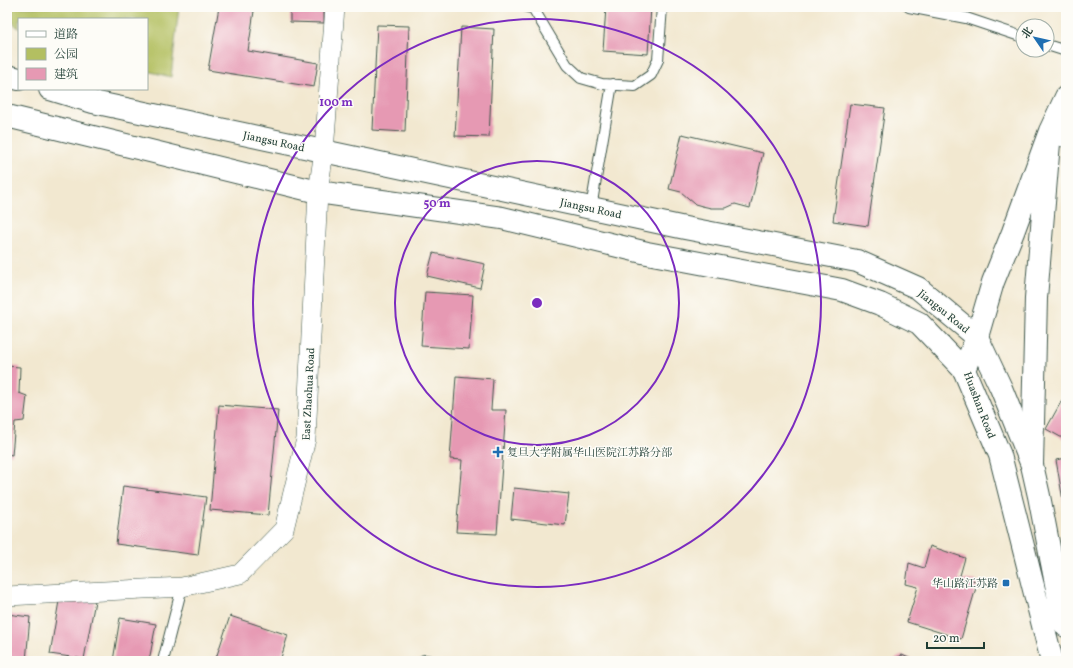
<svg xmlns="http://www.w3.org/2000/svg" width="1073" height="668" font-family="Vollkorn,'Noto Serif SC',serif">
<style>
.green{fill:#b3bf61;stroke:#697e4a}
.building{fill:#e699b3}
.lines{fill:none;stroke-linecap:round;stroke-linejoin:round}
.lane-casing{stroke:#3f574b;stroke-width:12}
.street-casing{stroke:#3f574b;stroke-width:20}
.secondary-casing{stroke:#3f574b;stroke-width:24}
.primary-casing{stroke:#3f574b;stroke-width:24}
.lane{stroke:#fff;stroke-width:10}
.street{stroke:#fff;stroke-width:19}
.secondary{stroke:#fff;stroke-width:22}
.primary{stroke:#fff;stroke-width:22}
.ring{fill:none;stroke:#7b2cbf;stroke-width:2}
.poi-dot{fill:#1f6fb2;stroke:#fdfcf7;stroke-width:1.5}
.labels{text-anchor:middle;stroke-width:3;stroke-linejoin:round;paint-order:stroke}
.street-label{font-size:11px;fill:#1f3d34;stroke:#fdfcf7}
.poi-label{font-size:11px;fill:#1f3d34;stroke:#fdfcf7;text-anchor:start}
.centre{fill:#7b2cbf;stroke:#fdfcf7;stroke-width:2}
.ring-label{font-size:12px;text-anchor:middle;font-weight:bold;fill:#7b2cbf;stroke:#fdfcf7;stroke-width:3;stroke-linejoin:round;paint-order:stroke}
</style>
<rect width="100%" height="100%" fill="#fdfcf7"/>
<filter id="ink" filterUnits="userSpaceOnUse"><feTurbulence type="fractalNoise" baseFrequency=".025" numOctaves="2"/><feDisplacementMap in="SourceGraphic" scale="8" xChannelSelector="R" yChannelSelector="G"/><feConvolveMatrix kernelMatrix="1 2 1 2 8 2 1 2 1" color-interpolation-filters="sRGB"/></filter>
<filter id="wash" filterUnits="userSpaceOnUse"><feTurbulence type="fractalNoise" baseFrequency=".012" numOctaves="4" result="noise"/><feDisplacementMap in="SourceGraphic" scale="16" xChannelSelector="R" yChannelSelector="G"/><feGaussianBlur stdDeviation="0.9" result="paint"/><feColorMatrix in="noise" values="0 0 0 0 0 0 0 0 0 0 0 0 0 0 0 0 0 1.4 0 .05"/><feComposite in="paint" operator="in"/></filter>
<g filter="url(#wash)">
<rect width="100%" height="100%" fill="#f2e8d0"/>
<path class="green" d="M12,7h167l-8,70 -24,-6v-52h-128v10l-6,-6z"/>
<g id="blocks">
<path class="building" d="M219,7h14l21,4 -6,40 70,12 -4,24 -106,-17z
M290,7h34v16l-34,-1z
M606,7h45l-3,47 -45,-3z
M377,25l32,1 -4,106 -33,-2z
M461,27l33,2 -5,108 -34,-1z
M850,104l35,4 -17,118 -35,-5z
M682,134l81,19 -13,55 -15,-4 -9,4h-15l-9,-2 -7,-2 -14,-12 -12,-3z
M433,253l52,11 -5,24 -53,-12z
M425,292l48,3 -4,54 -48,-3z
M7,366l13,1 -1,26 8,3 -3,25 -9,1 -3,33 -5,-1z
M456,376l37,3 -2,31h15l-9,124 -41,-2 6,-72 -12,-1z
M1066,393v47l-20,-11z
M219,405l59,5 -10,105 -58,-5z
M1066,458v54h-1l-9,-52z
M7,479l3,1 -2,22h-1z
M123,486l83,11 -8,58 -82,-11z
M514,488l55,6 -4,31 -54,-6z
M930,546l35,12 -6,21 19,2 -17,58 -54,-17 11,-35 -12,-3 3,-21 15,5z
M60,595l35,6 -11,58 -34,-5z
M7,614l23,3 -4,44h-19z
M230,616l58,19 -8,26h-65z
M120,618l36,6 -7,37h-36z
M902,655l14,6h-24z"/>
</g>
</g>
<g filter="url(#ink)">
<use href="#blocks" fill-opacity="0" stroke="#3f574b" stroke-width="1"/>
<g class="lines">
<g class="lane-casing">
<path id="lane" d="M527,7l6,1 34,57 14,13 21,6 33,2 16,-11 7,-15 4,-53
M909,7l57,11 57,19
M1047,45l19,6
M591,208l21,-124
M163,661l19,-74
M423,661l1,-1 7,1"/>
</g>
<g class="street-casing">
<path id="street" d="M1050,131l16,7
M7,596l175,-9 58,-13 44,-45 22,-90 12,-247 6,-41 11,-144"/>
</g>
<g class="secondary-casing">
<path id="secondary" d="M964,370l13,-33 16,-55 20,-50 37,-101 16,-34
M1032,465l4,-167 14,-167"/>
</g>
<g class="primary-casing">
<path id="primary" d="M7,76l12,3
M50,89l43,13 592,126 172,33 61,27 59,49 24,51 31,77 7,31 24,124 3,6
M7,116l311,76 184,26 145,35 195,37 38,14 39,19 45,47 36,85 52,206"/>
</g>
<use href="#lane" class="lane"/>
<use href="#street" class="street"/>
<use href="#secondary" class="secondary"/>
<use href="#primary" class="primary"/>
</g>
</g>
<g class="ring">
<circle cx="537" cy="303" r="142"/>
<circle cx="537" cy="303" r="284"/>
</g>
<g class="poi-dot">
<path d="M496 446h4v4h4v4h-4v4h-4v-4h-4v-4h4z"/>
<rect x="1002" y="579" width="8" height="8" rx="2"/>
</g>
<g class="labels">
<g class="street-label">
<text transform="translate(274 141) rotate(12)" y="4">Jiangsu Road</text>
<text transform="translate(591 208) rotate(12)" y="4">Jiangsu Road</text>
<text transform="translate(944 311) rotate(39)" y="4">Jiangsu Road</text>
<text transform="translate(308 394) rotate(-87)" y="4">East Zhaohua Road</text>
<text transform="translate(980 405) rotate(69)" y="4">Huashan Road</text>
</g>
<g class="poi-label">
<text x="507" y="456">复旦大学附属华山医院江苏路分部</text>
<text x="998" y="587" text-anchor="end">华山路江苏路</text>
</g>
</g>
<circle cx="537" cy="303" r="6" class="centre"/>
<g class="ring-label">
<text x="336" y="106">100 m</text>
<text x="437" y="207">50 m</text>
</g>
<rect width="1073" height="668" fill="none" stroke="#fdfcf7" stroke-width="24"/>
<rect x="18" y="18" width="130" height="72" fill="#fdfcf7" stroke="#a4b0a9"/>
<rect x="26" y="31" width="20" height="6" fill="#ffffff" stroke="#a4b0a9"/>
<text x="54" y="38" font-size="12" fill="#1f3d34">道路</text>
<rect x="26" y="48" width="20" height="12" fill="#b3bf61" stroke="#a4b0a9"/>
<text x="54" y="58" font-size="12" fill="#1f3d34">公园</text>
<rect x="26" y="68" width="20" height="12" fill="#e699b3" stroke="#a4b0a9"/>
<text x="54" y="78" font-size="12" fill="#1f3d34">建筑</text>
<g transform="translate(1035 38) rotate(304)"><circle r="19" fill="#fdfcf7" stroke="#a4b0a9"/>
<path d="M0-3L7 15L0 10L-7 15Z" fill="#1f6fb2"/>
<text y="-6" font-size="11" font-weight="bold" text-anchor="middle" fill="#1f3d34">北</text>
</g>
<path d="M927 642v6h57v-6" fill="none" stroke="#1f3d34" stroke-width="2"/>
<text x="933" y="642" font-size="12" fill="#1f3d34" stroke="#fdfcf7" stroke-width="3" paint-order="stroke">20 m</text>
</svg>
